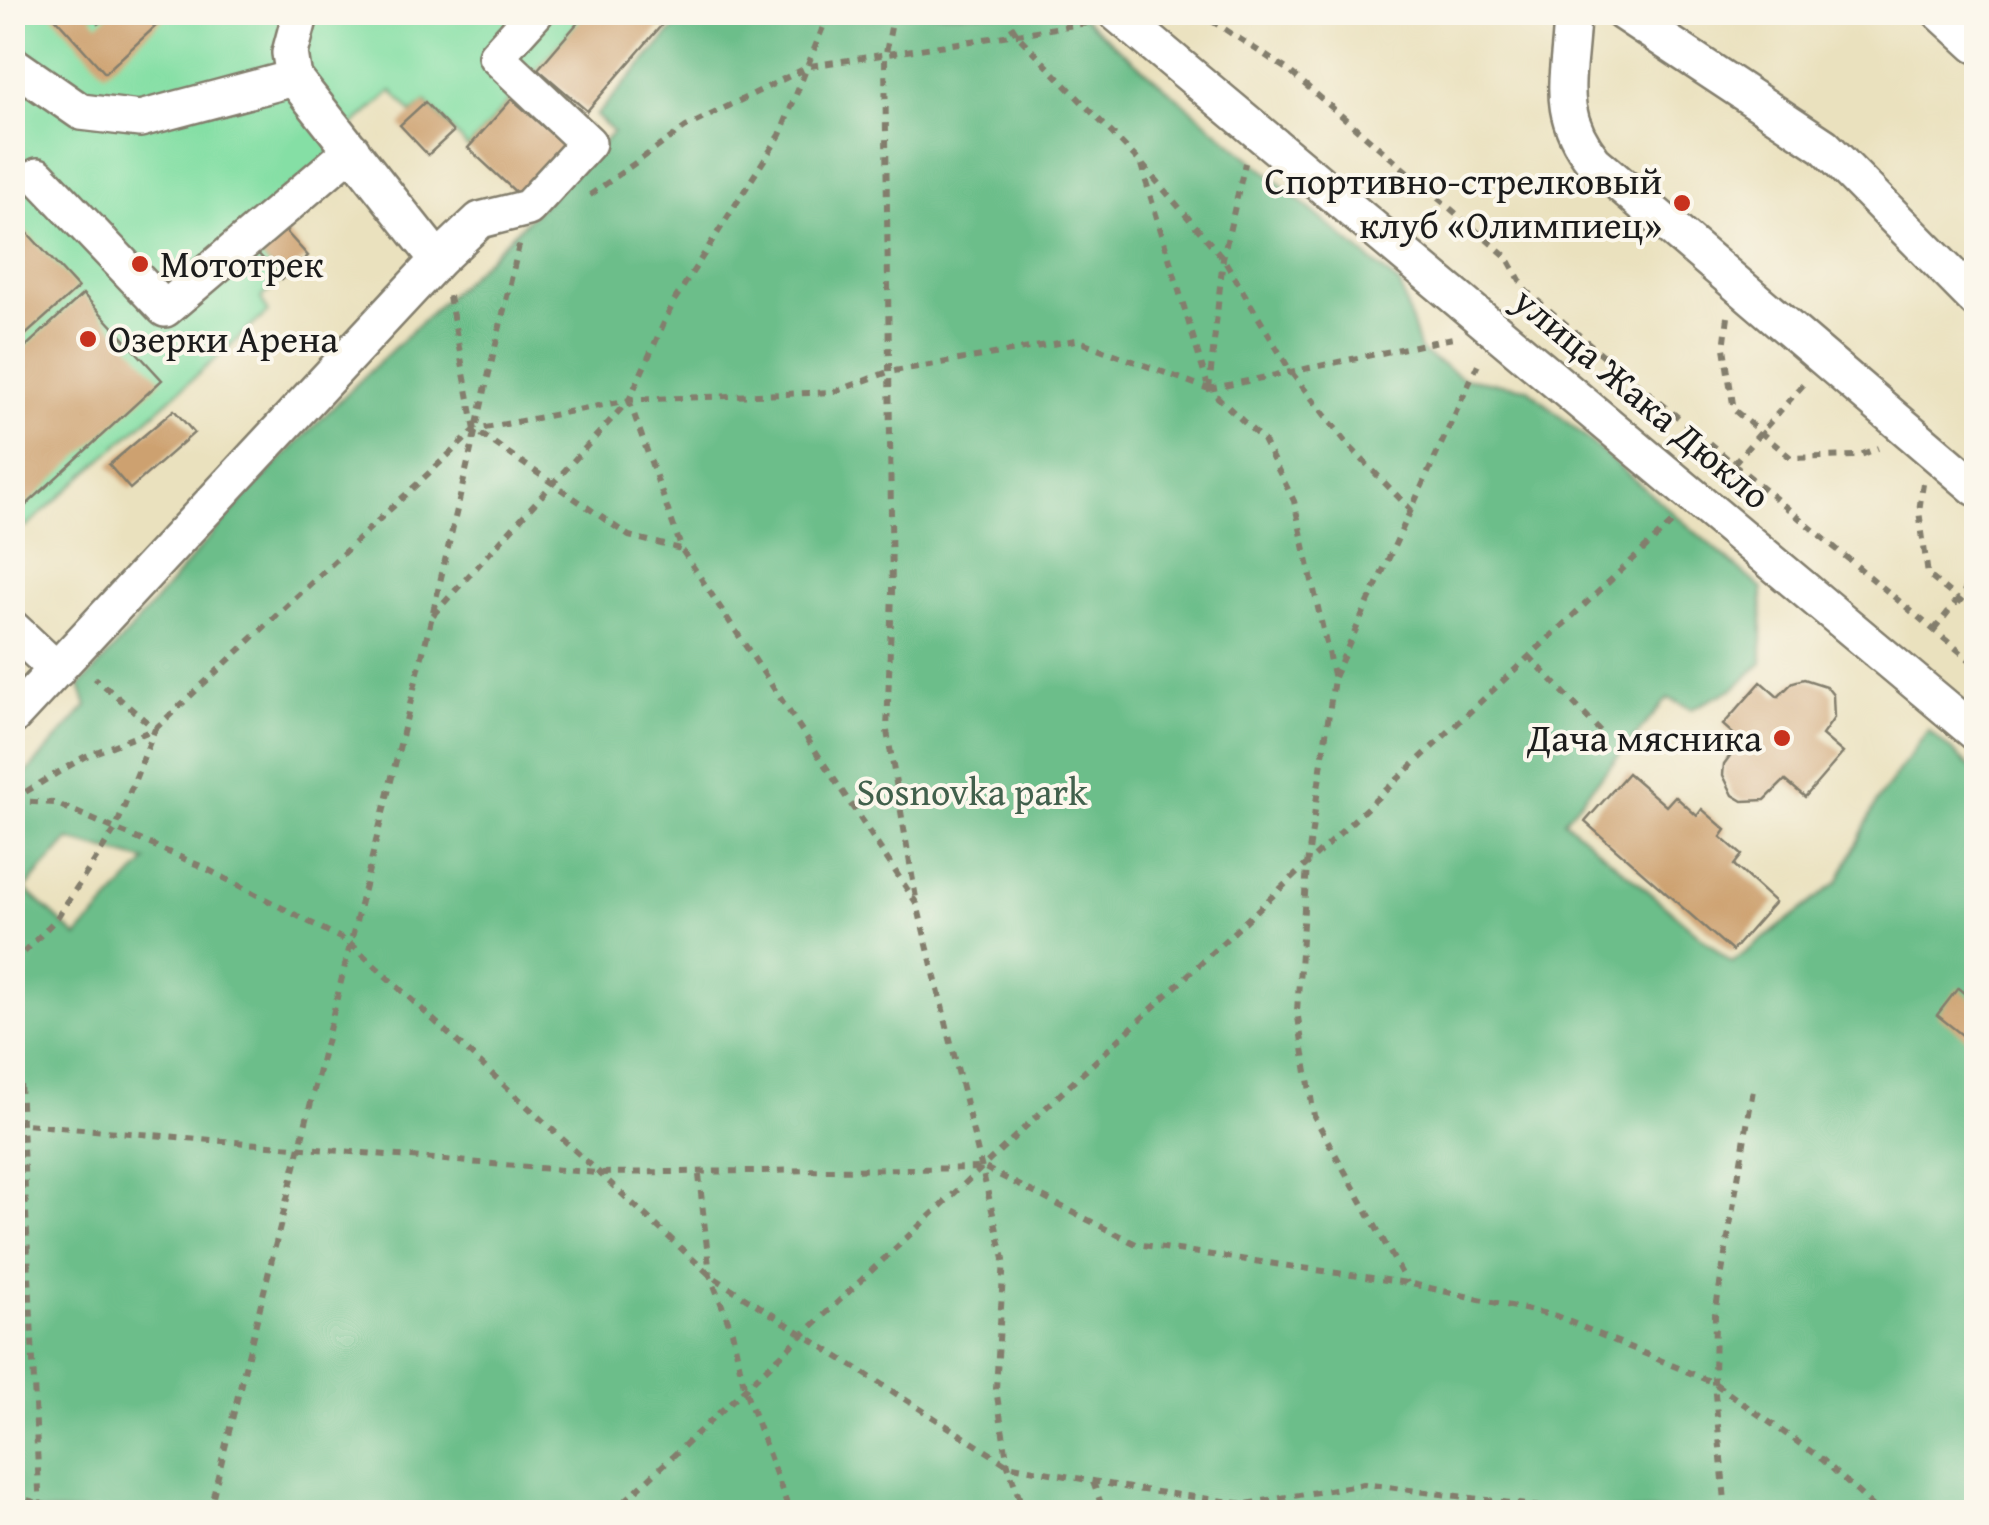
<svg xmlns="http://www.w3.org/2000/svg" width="1989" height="1525" font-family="'Gentium Book Plus',serif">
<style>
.green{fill:#85dfa5;stroke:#507e60;stroke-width:2.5}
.forest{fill:#6cbe8a;stroke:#446d53;stroke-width:2.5;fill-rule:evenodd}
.building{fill:#cda16f}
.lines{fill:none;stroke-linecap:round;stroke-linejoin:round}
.minor-casing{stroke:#837e6d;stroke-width:40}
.path{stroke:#837e6d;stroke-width:6;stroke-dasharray:8 8;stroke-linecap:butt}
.minor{stroke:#fff;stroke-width:35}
.poi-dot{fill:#c8321e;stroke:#fbf7ec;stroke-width:4}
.labels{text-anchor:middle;stroke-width:8;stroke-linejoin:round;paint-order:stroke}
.poi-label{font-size:38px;fill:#1c1c1c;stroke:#fbf7ec;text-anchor:end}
.street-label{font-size:38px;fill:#1c1c1c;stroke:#fbf7ec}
.park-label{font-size:38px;fill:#41604c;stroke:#fbf7ec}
</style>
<rect width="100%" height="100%" fill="#fbf7ec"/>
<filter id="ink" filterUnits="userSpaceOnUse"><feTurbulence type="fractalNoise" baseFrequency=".01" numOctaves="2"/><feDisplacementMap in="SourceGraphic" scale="20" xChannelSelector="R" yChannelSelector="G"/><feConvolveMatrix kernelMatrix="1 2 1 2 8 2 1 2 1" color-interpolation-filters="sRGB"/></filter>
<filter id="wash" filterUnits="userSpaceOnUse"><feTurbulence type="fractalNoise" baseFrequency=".0048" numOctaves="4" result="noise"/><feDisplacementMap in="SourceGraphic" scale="40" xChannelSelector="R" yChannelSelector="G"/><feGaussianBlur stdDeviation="2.25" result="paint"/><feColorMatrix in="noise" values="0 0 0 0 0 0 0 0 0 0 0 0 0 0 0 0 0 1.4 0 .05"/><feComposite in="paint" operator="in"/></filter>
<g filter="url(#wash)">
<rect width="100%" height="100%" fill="#eae1be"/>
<path class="green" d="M13,13h574l-119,135 -42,-46 -14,11 -20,-22 -44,39 -93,119 27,30 -21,19 7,14 -242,215 -13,-14z"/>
<path class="forest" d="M688,13h389l323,272 20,66 43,27 64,10 235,201v74l-28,25 -43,21 -23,-11 -104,122 168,143 106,-81 39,-80 51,-72 48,42v740h-1963v-724l74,-82 -7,-20c60,-62 112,-132 171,-195 116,-124 247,-235 362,-359l-17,-16zM69,840l78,21 -70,76 -52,-48z"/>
<g id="blocks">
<path class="building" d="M50,12h38l10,12 13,-12h60l-66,61z
M587,12h86l-86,99 -49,-42z
M512,99l54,48 -45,50 -53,-49z
M425,102l28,30 -25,23 -28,-30z
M12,216l66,72 -66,59z
M280,225l28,31 -26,23 -28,-30z
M83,294l79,86 -141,130 -9,-9v-142z
M174,410l20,23 -64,56 -21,-24z
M1804,679l22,7 7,9 1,23 -12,17 21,18 -38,44 -20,-17 -20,20 -22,1 -10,-6 -10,-20 1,-11 17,-23 -18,-16 38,-43 17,15 15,-15z
M1628,773l38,33 9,-10 22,20 5,-7 24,21 -5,7 21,18 -8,10 41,37 -43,49 -147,-129z
M1958,988l18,15v43l-39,-31z"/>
</g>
</g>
<g filter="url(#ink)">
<use href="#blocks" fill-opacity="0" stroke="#837e6d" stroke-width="2.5"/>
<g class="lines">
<g class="minor-casing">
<path id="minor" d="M301,12l-11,41 4,25 144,182
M1115,12l861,721
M1572,12c-1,63 -20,97 22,150l382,326
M1622,12l202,134 152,154
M1940,12l36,33
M12,64l69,48 59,7 154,-41
M38,176l127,133 187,-159
M12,628l45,42
M12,717l426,-457 42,-40 48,-12 60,-65 -92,-87 40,-44"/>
</g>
<path class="path" d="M894,12l-9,46 7,534 -5,139 29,167
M1003,12l15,24 122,126 83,96 68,114 59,75 61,63
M1198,12l90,58 219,187 19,34 450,374
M1141,165l66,218
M590,195l96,-68 124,-61 278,-43
M449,296l26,134 154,106 52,13
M1728,317l-4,31 10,62 57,48 67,-2 20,-8
M1209,389l244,-51
M1209,389l14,-131 22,-95
M629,400l53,150 235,354 87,355 -8,130 12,76 16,47
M1734,463l69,-78
M1923,484l-4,27 9,64 48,39
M433,615l196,-215 45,-99 106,-166 49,-123
M1934,630l42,-54
M1529,656l71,75
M1334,677l145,-315
M12,800l72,-43 71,-28 320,-299 154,-30 205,-8 54,-20 188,-32 133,49 54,51 31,61 40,178 -27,186 -10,146 17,105 93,167
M14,801l41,2 148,64 147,76 360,332 298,190 127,24 111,15
M12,909l28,603
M13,964l43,-45 59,-89 40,-101 -60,-51
M12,1123l586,50 387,-5 151,76 271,39 149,33 158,67 109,77 56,52
M699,1175l11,100 22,56 13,59 45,122
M1093,1482l11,30
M12,1496l60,16
M15,1512l24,-7
M209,1512l223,-896 88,-375
M613,1512l1060,-990
M1234,1512l12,-8 118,-20 216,28
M1726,1512l-12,-129 1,-69 39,-230"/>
<use href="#minor" class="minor"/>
</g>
</g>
<g class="poi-dot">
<circle cx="1682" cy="203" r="10"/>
<circle cx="140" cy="264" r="10"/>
<circle cx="88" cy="339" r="10"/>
<circle cx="1782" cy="738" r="10"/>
</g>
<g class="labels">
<g class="poi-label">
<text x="1662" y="194">Спортивно-стрелковый<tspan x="1662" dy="44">клуб «Олимпиец»</tspan></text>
<text x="160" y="277" text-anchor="start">Мототрек</text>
<text x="108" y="352" text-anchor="start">Озерки Арена</text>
<text x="1762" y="751">Дача мясника</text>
</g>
<g class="street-label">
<text transform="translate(1642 398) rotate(40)" y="13">улица Жака Дюкло</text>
</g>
<g class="park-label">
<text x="972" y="805">Sosnovka park</text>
</g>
</g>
<rect width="1989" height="1525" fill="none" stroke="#fbf7ec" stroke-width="50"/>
</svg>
